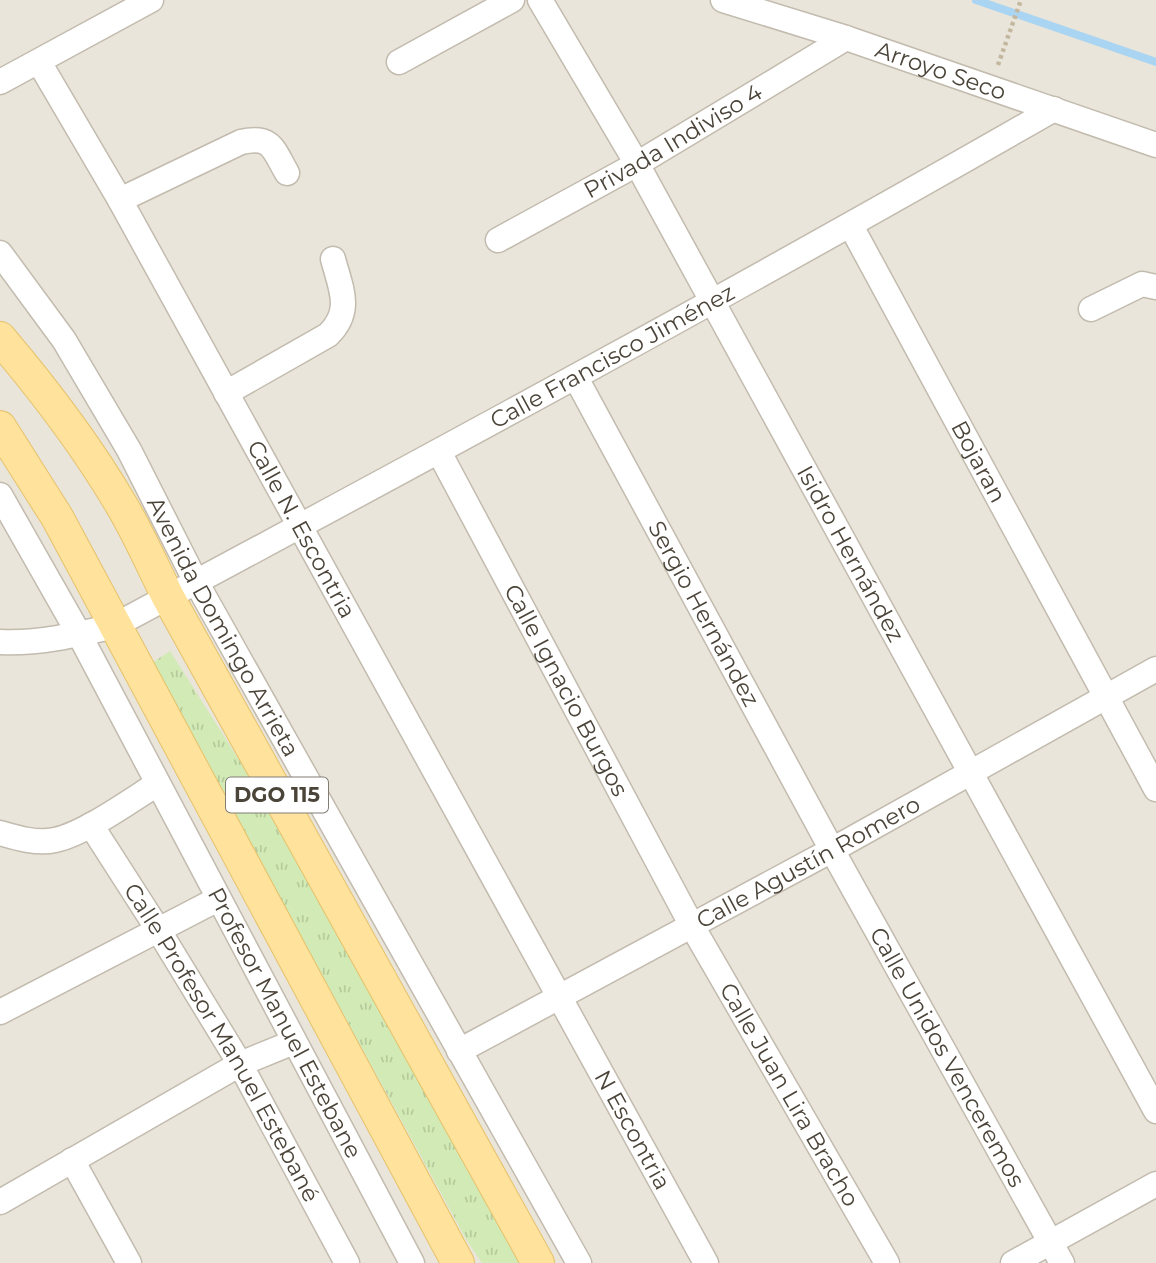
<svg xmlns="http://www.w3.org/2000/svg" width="1156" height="1263" font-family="Montserrat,sans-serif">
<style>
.residential{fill:#eae5da}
.grass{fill:url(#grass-tufts)}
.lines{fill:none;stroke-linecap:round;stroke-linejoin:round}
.stream{stroke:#a9d4f2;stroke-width:8}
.minor-casing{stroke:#c2bbae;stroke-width:27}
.major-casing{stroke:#e6c16a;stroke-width:34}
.path{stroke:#c4b79f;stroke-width:4.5;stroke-dasharray:3.5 3.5;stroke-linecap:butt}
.minor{stroke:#fff;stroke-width:24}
.major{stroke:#ffe39c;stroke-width:32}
.labels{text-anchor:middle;stroke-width:7;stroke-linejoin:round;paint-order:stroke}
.shield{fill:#fff;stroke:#817c74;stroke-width:2}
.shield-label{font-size:21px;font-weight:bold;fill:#4b4439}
.street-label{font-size:23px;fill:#4b4439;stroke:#fff}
</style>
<defs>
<pattern id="grass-tufts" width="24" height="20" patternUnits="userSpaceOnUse" patternTransform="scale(1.75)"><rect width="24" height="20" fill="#d2eab5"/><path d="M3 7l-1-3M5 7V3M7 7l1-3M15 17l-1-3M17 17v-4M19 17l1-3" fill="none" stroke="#b6ca9c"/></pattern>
</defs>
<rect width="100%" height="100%" fill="#f6f3ec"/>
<path class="residential" d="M0,0h1156v1263h-1156z"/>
<path class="grass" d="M170,651l128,202 221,410h-37l-16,-24 -314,-576z"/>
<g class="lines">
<path class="stream" d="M976,0l180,62"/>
<g class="minor-casing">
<g id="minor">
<path id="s1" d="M540,0l97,164 519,947"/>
<path id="s2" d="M723,0l123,38 310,107"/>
<path id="s3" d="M39,62l81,138 586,1063"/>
<path d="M399,62l113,-62"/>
<path d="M0,82l151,-82"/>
<path d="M120,200l121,-58c31,-7 32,7 46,31"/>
<path id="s4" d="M851,226l305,563"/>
<path id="s5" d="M498,240l139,-76 209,-126"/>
<path id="s6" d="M0,253l64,87 65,110 67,132 383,681"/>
<path d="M1091,309l51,-25 14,3"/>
<path id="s7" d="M576,378l256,472 230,413"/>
<path d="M226,393l102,-58c25,-24 13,-46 5,-76"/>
<path id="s8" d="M439,452l253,474 195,337"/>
<path id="s9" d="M0,495l79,139 333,629"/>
<path id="s10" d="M0,642c38,2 76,-7 114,-16 315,-169 630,-339 940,-517"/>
<path id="s11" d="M91,825l68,106 81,133 107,199"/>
<path d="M0,833c17,5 37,11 55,7 29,-6 75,-39 102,-56"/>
<path d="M0,1012l218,-113"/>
<path id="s12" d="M459,1051l373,-201 324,-181"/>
<path d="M72,1160l57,103"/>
<path d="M0,1202l240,-138 54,-22"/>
<path d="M1013,1263l143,-79"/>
</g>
</g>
<g class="major-casing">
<path id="major" d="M0,338c45,53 87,108 122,168 17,29 31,61 46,91l370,666
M0,427l57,90 401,746"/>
</g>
<path class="path" d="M998,65l23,-65"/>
<use href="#minor" class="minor"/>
<use href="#major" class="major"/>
</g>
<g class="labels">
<rect class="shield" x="226" y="777.5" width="102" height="35" rx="5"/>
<g class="shield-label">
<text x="277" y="802">DGO 115</text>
</g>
<g class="street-label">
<text dy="8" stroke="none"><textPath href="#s2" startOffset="229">Arroyo Seco</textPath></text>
<text dy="8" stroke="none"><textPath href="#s5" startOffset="201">Privada Indiviso 4</textPath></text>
<text dy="8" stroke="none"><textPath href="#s10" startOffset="682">Calle Francisco Jiménez</textPath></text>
<text dy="8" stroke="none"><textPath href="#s4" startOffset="268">Bojaran</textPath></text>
<text dy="8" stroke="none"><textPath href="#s3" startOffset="536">Calle N. Escontria</textPath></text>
<text dy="8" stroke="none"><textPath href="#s1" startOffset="635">Isidro Hernández</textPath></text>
<text dy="8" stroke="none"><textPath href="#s7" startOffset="268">Sergio Hernández</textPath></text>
<text dy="8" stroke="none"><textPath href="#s6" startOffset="436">Avenida Domingo Arrieta</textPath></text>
<text dy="8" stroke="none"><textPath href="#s8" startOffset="270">Calle Ignacio Burgos</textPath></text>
<text dy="8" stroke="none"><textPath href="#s12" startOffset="397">Calle Agustín Romero</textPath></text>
<text dy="8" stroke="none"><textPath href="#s9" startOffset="600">Profesor Manuel Estebane</textPath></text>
<text dy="8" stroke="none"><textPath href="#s11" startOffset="254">Calle Profesor Manuel Estebané</textPath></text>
<text dy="8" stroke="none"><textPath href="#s7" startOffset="774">Calle Unidos Venceremos</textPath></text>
<text dy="8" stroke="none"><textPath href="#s8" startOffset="732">Calle Juan Lira Bracho</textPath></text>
<text dy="8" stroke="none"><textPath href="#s3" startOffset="1222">N Escontria</textPath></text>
</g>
</g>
</svg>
